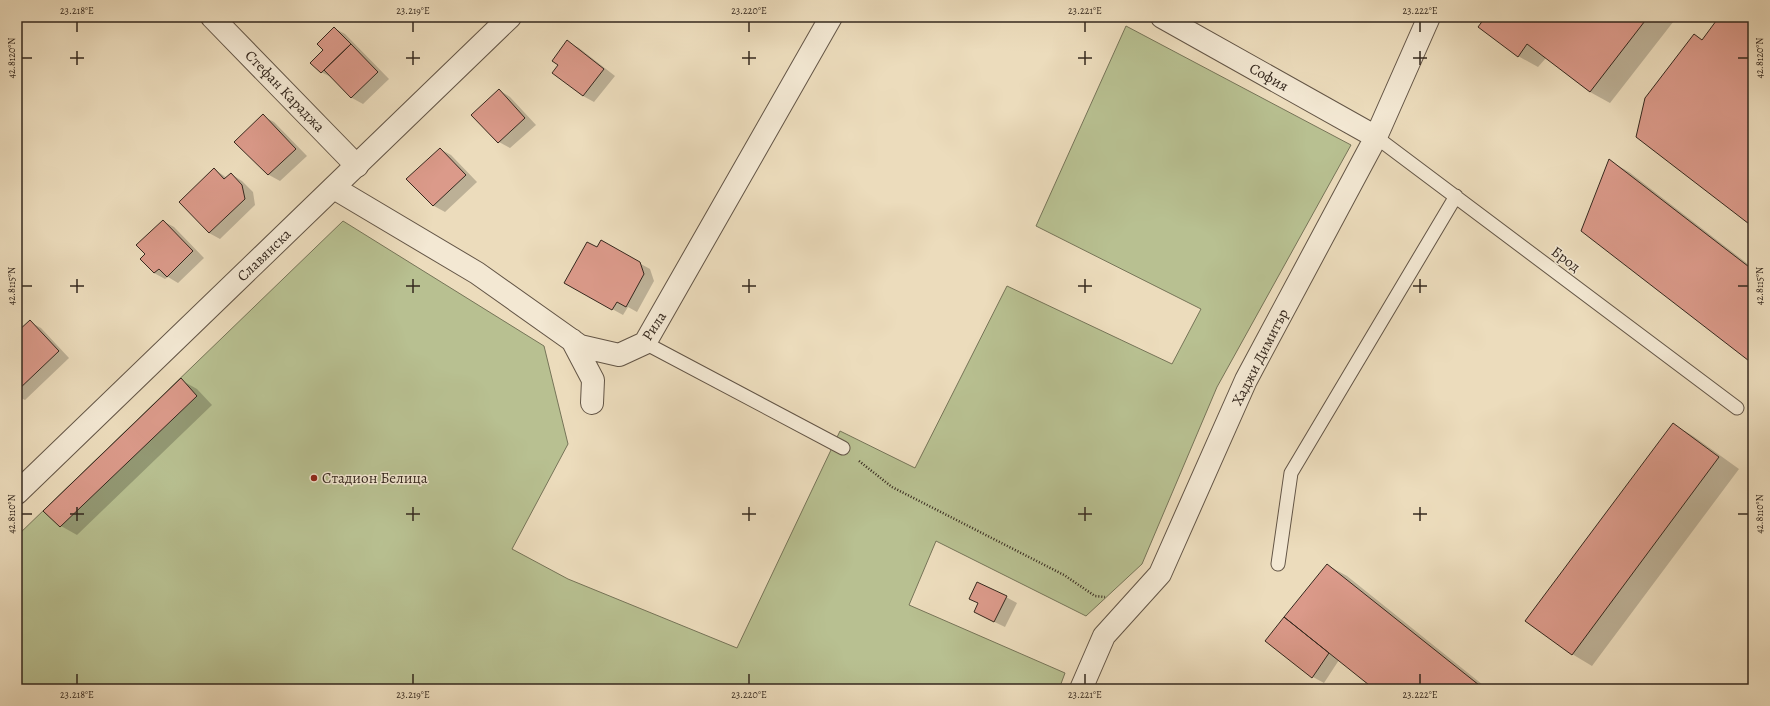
<svg xmlns="http://www.w3.org/2000/svg" width="1770" height="706" font-family="Alegreya,serif">
<style>
.green{fill:#b8c091;stroke:#767458}
.shadow{fill:#0003}
.building{fill:#db9a8a;stroke:#35281e}
.lines{fill:none;stroke-linecap:round;stroke-linejoin:round}
.service-casing{stroke:#635546;stroke-width:15}
.minor-casing{stroke:#635546;stroke-width:24}
.tertiary-casing{stroke:#635546;stroke-width:24}
.path{stroke:#35281e;stroke-width:2.5;stroke-dasharray:1 2;stroke-linecap:butt}
.service{stroke:#f3e8d3;stroke-width:13}
.minor{stroke:#f3e8d3;stroke-width:22}
.tertiary{stroke:#f3e8d3;stroke-width:22}
.ticks{fill:none;stroke:#35281e;stroke-width:1.5}
.poi-dot{fill:#8f2418;stroke:#f3e8d3;stroke-width:1.5}
.labels{text-anchor:middle;stroke-width:3;stroke-linejoin:round;paint-order:stroke}
.street-label{font-size:15px;fill:#35281e;stroke:#f3e8d3}
.poi-label{font-size:15px;fill:#35281e;stroke:#f3e8d3;text-anchor:start}
.neatline{fill:none;stroke:#35281e;stroke-width:1.5}
.ticks-label{font-size:10px;text-anchor:middle;fill:#35281e}
</style>
<rect width="100%" height="100%" fill="#ecdcbc"/>
<filter id="stains"><feTurbulence type="fractalNoise" baseFrequency=".005" numOctaves="4"/><feColorMatrix values="0 0 0 0 .2 0 0 0 0 .09 0 0 0 0 .02 0 0 0 .5 -.17"/></filter>
<radialGradient id="worn" r=".72"><stop offset=".6" stop-color="#630" stop-opacity="0"/><stop offset="1" stop-color="#630" stop-opacity=".3"/></radialGradient>
<path class="green" d="M1126,26l225,119 -134,242 -75,177 -56,52 -150,-75 -27,64 156,68 -6,16h-1042v-153l326,-315 201,125 24,98 -56,105 56,30 169,69 103,-217 75,37 92,-182 165,78 29,-55 -165,-83z"/>
<path class="shadow" d="M1483,17h194l-67,86 -20,-11 -44,-34 -8,9 -20,-11z
M334,28l11,6 44,45 -26,25 -11,-6 -19,-20 -12,-6z
M568,42l11,6 36,28 -21,26 -11,-6 -29,-23 5,-8z
M499,90l11,7 26,28 -26,23 -11,-6z
M263,116l11,6 33,34 -27,25 -11,-6 -33,-33z
M440,149l11,6 26,27 -32,30 -11,-6 -27,-27z
M1610,161l19,11 124,96v95z
M214,169l13,9 4,-4 11,7 11,11 2,13 -35,34 -11,-6z
M163,221l11,6 30,31 -26,25 -10,-6 -3,2 -11,-6 -8,-19z
M601,242l49,27 4,12 -17,31 -9,-5 -5,8 -58,-32 32,-35z
M30,322l11,6 28,30 -44,42 -8,-4v-62z
M181,380l16,9 15,16 -135,130 -16,-9z
M1673,424l20,12 46,33 -147,197 -20,-12z
M1327,565l20,11 141,113h-113l-36,-29 -15,23 -11,-6z
M1006,597l11,6 -12,24 -19,-9z"/>
<path class="building" d="M1481,17h167l-58,75 -63,-48 -9,13 -40,-30 6,-8z
M1719,17h34v210l-117,-90 9,-39 49,-64 8,6z
M334,27l17,17 -30,29 -11,-10 13,-13 -6,-6z
M567,40l37,29 -21,27 -31,-23 6,-8 -6,-4z
M351,44l27,28 -27,26 -27,-28z
M499,89l26,29 -27,25 -27,-28z
M263,114l33,35 -28,26 -34,-33z
M440,148l26,27 -33,31 -27,-27z
M1609,159l144,111v94l-172,-133z
M214,168l10,11 7,-6 11,12 3,14 -36,34 -30,-31z
M163,220l30,31 -26,26 -8,-8 -5,4 -14,-14 5,-5 -9,-9z
M601,240l39,22 4,12 -18,33 -9,-5 -5,8 -48,-27 23,-41 10,5z
M30,320l29,31 -42,40v-59z
M181,378l16,18 -137,131 -17,-16z
M1673,423l46,34 -147,198 -47,-34z
M1327,564l157,125h-110l-90,-72z
M977,582l30,14 -13,26 -20,-10 4,-9 -9,-4z
M1284,617l45,36 -17,25 -47,-37z"/>
<g class="lines">
<g class="service-casing">
<path id="service" d="M1376,137l361,271
M645,343l198,105
M1278,564l13,-91 165,-277"/>
</g>
<g class="minor-casing">
<path id="minor" d="M212,17l145,149
M1162,17l214,120
M334,188l143,85 103,73 39,9 26,-12 186,-326
M572,340l21,40 -1,23
M1081,689l23,-53 56,-62 86,-194 130,-243 53,-120"/>
</g>
<g class="tertiary-casing">
<path id="tertiary" d="M17,493l493,-476"/>
</g>
<path class="path" d="M859,461l33,26 172,88 31,21 10,1"/>
<use href="#service" class="service"/>
<use href="#minor" class="minor"/>
<use href="#tertiary" class="tertiary"/>
</g>
<path class="ticks" d="M77,22v10M413,22v10M749,22v10M1085,22v10M1420,22v10M77,51v14M413,51v14M749,51v14M1085,51v14M1420,51v14M22,58h10M70,58h14M406,58h14M742,58h14M1078,58h14M1413,58h14M1738,58h10M77,279v14M413,279v14M749,279v14M1085,279v14M1420,279v14M22,286h10M70,286h14M406,286h14M742,286h14M1078,286h14M1413,286h14M1738,286h10M77,507v14M413,507v14M749,507v14M1085,507v14M1420,507v14M22,514h10M70,514h14M406,514h14M742,514h14M1078,514h14M1413,514h14M1738,514h10M77,674v10M413,674v10M749,674v10M1085,674v10M1420,674v10"/>
<circle class="poi-dot" cx="314" cy="478" r="4"/>
<g class="labels">
<g class="street-label">
<text transform="translate(1269 77) rotate(29)" y="5">София</text>
<text transform="translate(285 91) rotate(46)" y="5">Стефан Караджа</text>
<text transform="translate(264 255) rotate(-44)" y="5">Славянска</text>
<text transform="translate(1566 259) rotate(37)" y="5">Брод</text>
<text transform="translate(654 326) rotate(-57)" y="5">Рила</text>
<text transform="translate(1260 357) rotate(-63)" y="5">Хаджи Димитър</text>
</g>
<g class="poi-label">
<text x="322" y="483">Стадион Белица</text>
</g>
</g>
<rect width="1770" height="706" fill="none" stroke="#ecdcbc" stroke-width="44"/>
<rect x="22" y="22" width="1726" height="662" class="neatline"/>
<g class="ticks-label">
<text x="77" y="14">23.218°E</text>
<text x="413" y="14">23.219°E</text>
<text x="749" y="14">23.220°E</text>
<text x="1085" y="14">23.221°E</text>
<text x="1420" y="14">23.222°E</text>
<text transform="translate(11 58) rotate(-90)" y="4">42.8120°N</text>
<text transform="translate(1759 58) rotate(-90)" y="4">42.8120°N</text>
<text transform="translate(11 286) rotate(-90)" y="4">42.8115°N</text>
<text transform="translate(1759 286) rotate(-90)" y="4">42.8115°N</text>
<text transform="translate(11 514) rotate(-90)" y="4">42.8110°N</text>
<text transform="translate(1759 514) rotate(-90)" y="4">42.8110°N</text>
<text x="77" y="698">23.218°E</text>
<text x="413" y="698">23.219°E</text>
<text x="749" y="698">23.220°E</text>
<text x="1085" y="698">23.221°E</text>
<text x="1420" y="698">23.222°E</text>
</g>
<rect width="100%" height="100%" filter="url(#stains)"/>
<rect width="100%" height="100%" fill="url(#worn)"/>
</svg>
